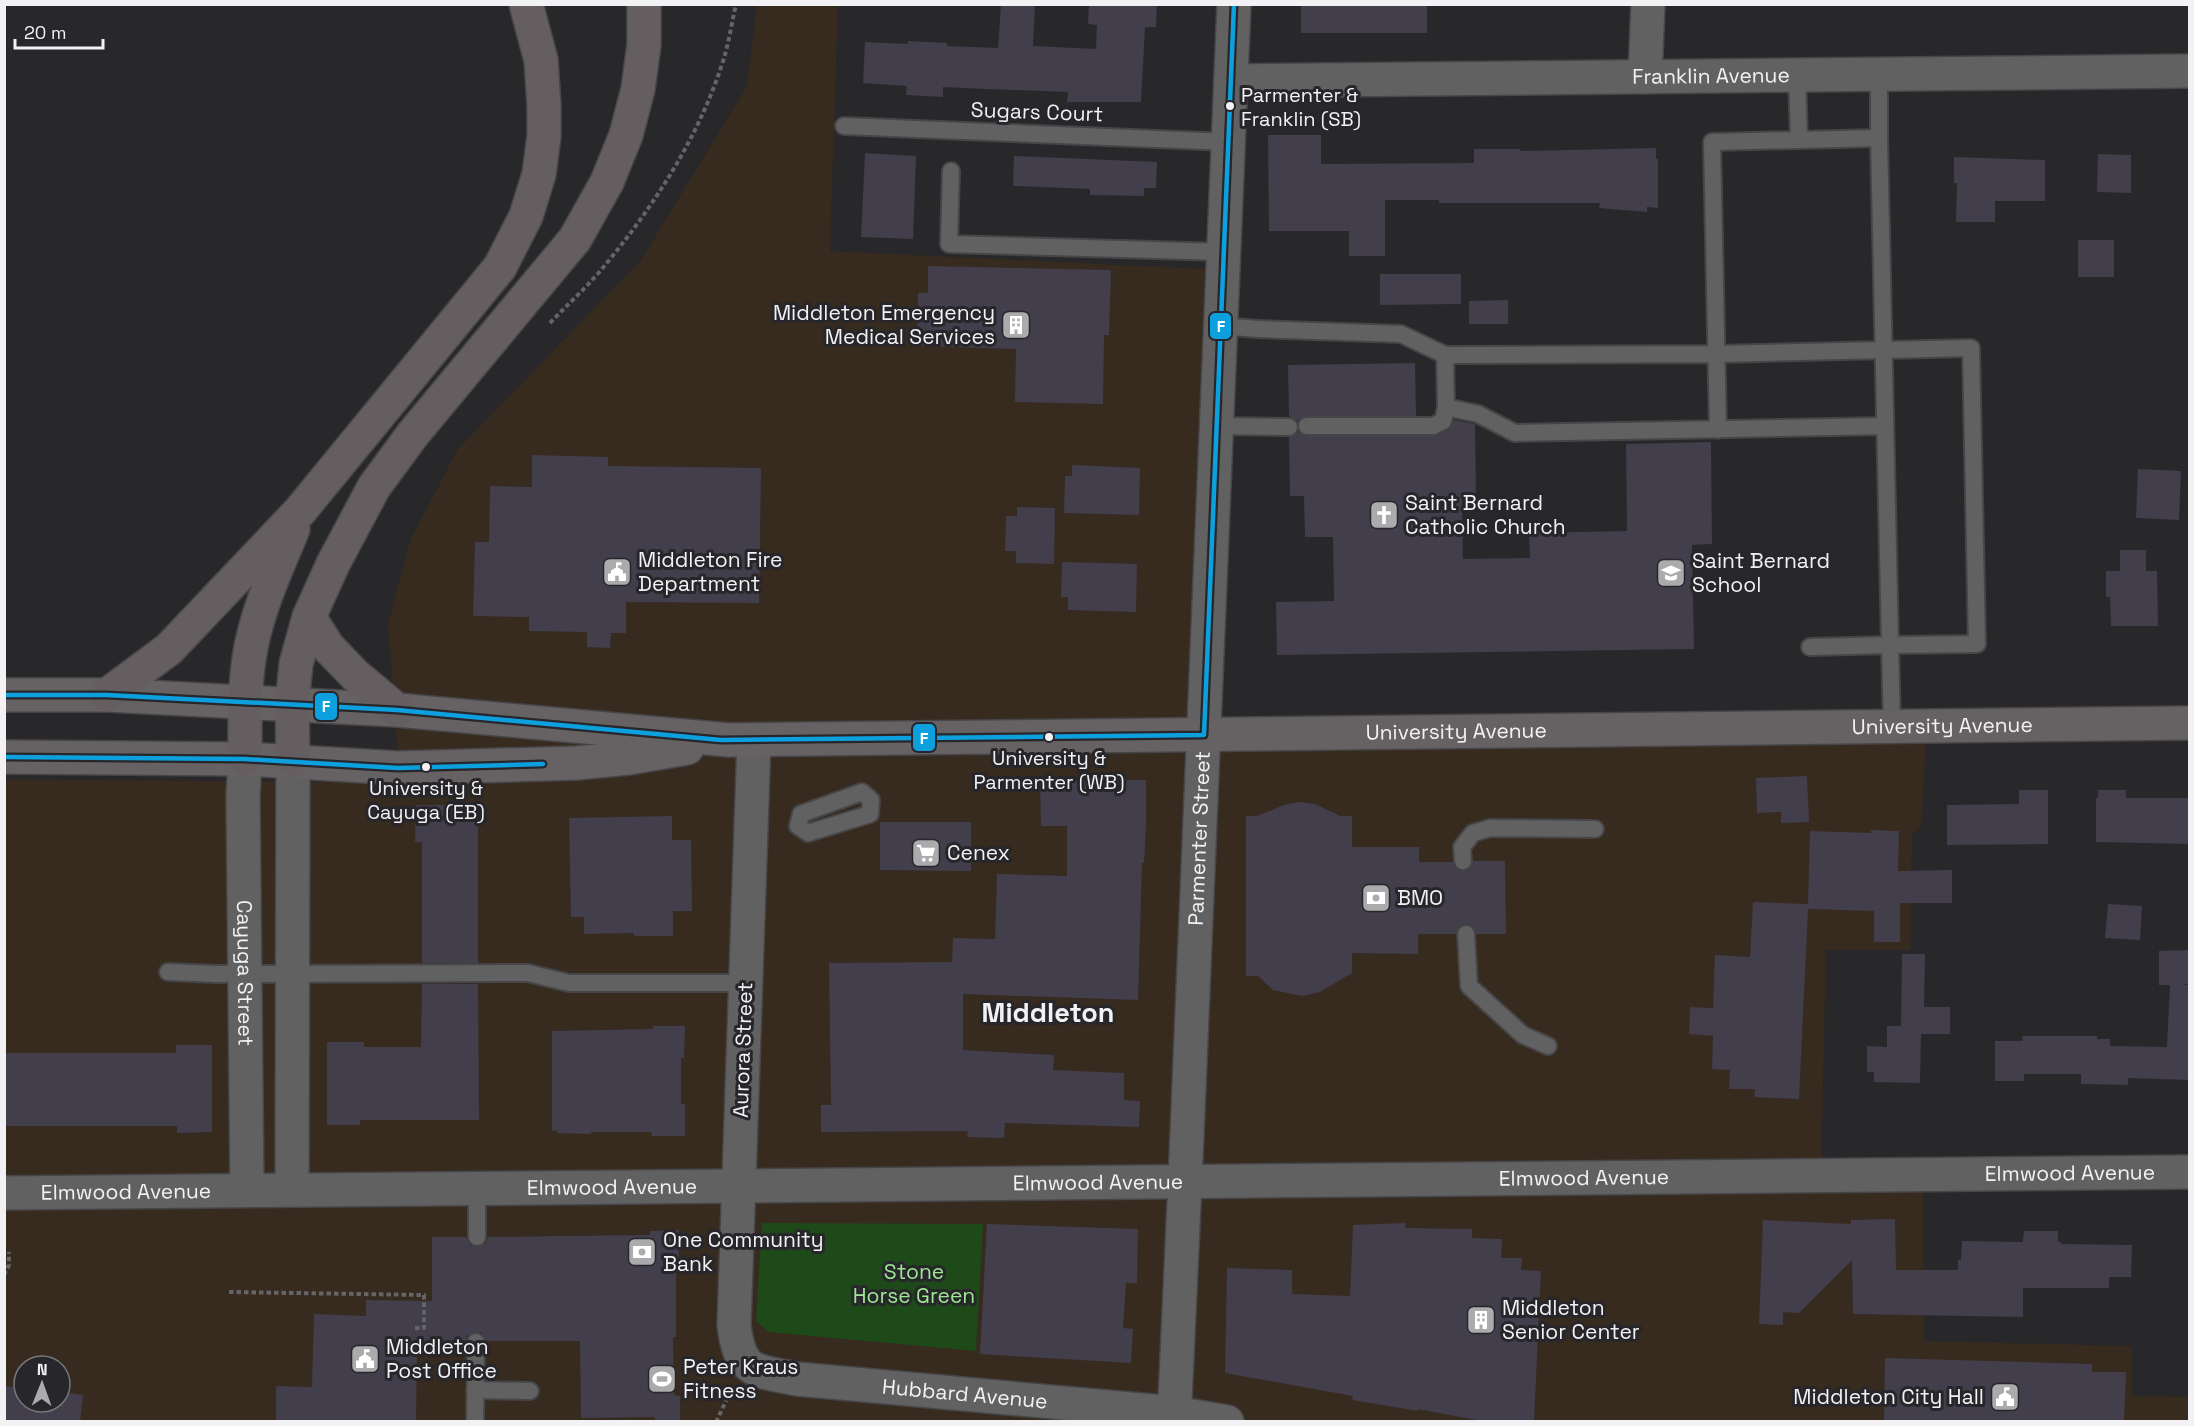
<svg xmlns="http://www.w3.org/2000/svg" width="2194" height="1426" font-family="'Space Grotesk',sans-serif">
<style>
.commercial{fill:#372a1f;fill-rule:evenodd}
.green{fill:#1e4a19}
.building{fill:#423e4b}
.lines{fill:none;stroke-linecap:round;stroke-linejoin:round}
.service-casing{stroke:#464547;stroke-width:20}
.minor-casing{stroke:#464547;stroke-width:36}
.tertiary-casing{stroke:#464547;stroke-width:36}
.primary-casing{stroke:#464547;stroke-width:36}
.motorway-casing{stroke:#464547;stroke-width:36}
.path{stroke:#656466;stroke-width:4;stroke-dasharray:4.5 3;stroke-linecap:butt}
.service{stroke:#616162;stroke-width:16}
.minor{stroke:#616162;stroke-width:33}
.tertiary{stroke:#616162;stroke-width:33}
.primary{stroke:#666264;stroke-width:33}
.motorway{stroke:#645e60;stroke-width:33}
.bus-1-casing{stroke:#27262a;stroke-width:9}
.bus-1{stroke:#0da0de;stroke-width:4.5}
.bus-dot{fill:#f2f2f4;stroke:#27262a;stroke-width:2}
.labels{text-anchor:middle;stroke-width:6;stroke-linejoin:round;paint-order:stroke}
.bus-label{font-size:20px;fill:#f2f2f4;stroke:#27262a}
.street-label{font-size:21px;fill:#f2f2f4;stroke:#27262a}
.poi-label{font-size:21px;fill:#f2f2f4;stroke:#27262a;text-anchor:start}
.park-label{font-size:21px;fill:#9ee893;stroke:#27262a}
.district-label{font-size:27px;font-weight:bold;fill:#f2f2f4;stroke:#27262a}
.line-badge{stroke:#27262a;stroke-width:2}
.badge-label{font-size:16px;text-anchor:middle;font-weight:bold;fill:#fff}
</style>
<rect width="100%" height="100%" fill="#282729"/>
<path class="commercial" d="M757,4l81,1 -8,246 394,19 -20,465 723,-8 -6,101 -9,6 -2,116h-84l-5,226 102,-1 1,166 208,5v50l58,1 -1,25h-2184v-643l395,4 -12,-159 22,-84 48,-91 183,-189 106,-174zM24,1366h36v36h-36z"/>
<path class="green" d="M762,1223l221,1 -7,127 -208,-19 -12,-11z"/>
<path class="building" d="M1001,4h34l-2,42 63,3 1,-24 -9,-1 1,-20h68l-1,23h-11l-4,75h-74l1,-10 -82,-3 -43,-2v10l-37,-2 1,-9 -44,-3 2,-41 43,2v-3l39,2v3l51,2z
M1301,4h126v29h-126z
M1268,135h53v29l153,-1v-14h46v2l136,-3v11h2v49l-11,-1v5l-48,-4 1,-5h-161v-3h-54v56h-36v-25h-80z
M865,153l51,3 -3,83 -52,-2z
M2098,154l33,1v38l-34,-1z
M1014,156l143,6 -1,26h-12v8l-54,-1v-6l-77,-3z
M1954,157l91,3v41h-50v21h-39l1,-39h-3z
M2078,240h36v37h-36z
M928,266l183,4 -2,65h-5l-1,69 -88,-2 1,-53 -99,-3 1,-53h10z
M1380,274h81v30l-81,1z
M1508,300v24h-39v-23z
M1415,363l1,53h-109l-9,5 -9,-5 -1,-51z
M1454,420l21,4 1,75h-14l1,60 67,-1 -1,-25 98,-2 -1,-87 85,-2 1,102 -20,1 2,104 -417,6 -1,-53 58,-1 -1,-64h-28l-1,-41h-14l-1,-59 9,-5 9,4h126l15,-6z
M532,455l76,2v9l153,2 -2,135 -133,-1v31h-15l-1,15 -23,-1v-15l-58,-1v-14l-56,-1 2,-74h14l1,-56 42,1z
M1072,465l68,3 -1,47 -75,-2 1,-37h7z
M2138,469l43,2 -2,49 -43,-2z
M1017,507l38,1 -1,56 -38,-1v-12h-11l1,-35h11z
M2120,550h26v21h11l1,55h-47l-1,-29h-4v-26h14z
M1062,562l75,2 -1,48 -68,-2v-13h-7z
M1807,776l2,46 -28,1v-11l-24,1 -1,-35z
M1146,780v46l-2,37h-2l-4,137 -175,-6v56l91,5 -1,15 71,3v27l16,1 -1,26 -134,-4 -1,15 -37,-1 1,-6 -147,1v-27h10l-2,-142 123,-1 1,-24 42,1 2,-65 70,2v-50h-26l-1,-45z
M2019,790h29v54l-101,1v-40l72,-1z
M2098,790h28v8h64v46l-94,-2v-44h2z
M1299,802l16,2 25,12h12v31h67v15h34l2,5 8,4 6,-2 4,-8h32l1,73h-30l-5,-9 -6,-1 -5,2 -4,8h-38v20l-66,-1v20l-32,19 -18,4 -29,-6 -15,-14h-12v-160h11l27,-11z
M416,805h38v7h24v151h-56v-121h-7z
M672,816v24h19l1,71h-19v25h-39v-3l-50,1v-17h-13l-2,-99z
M880,822h91v49l-91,-1z
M1871,830l28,1 -1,40 54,-1v33h-52v39h-26v-31l-66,-2 -9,190 -45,-2 1,-8h-26l1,-19 -18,-1 1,-33 -24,-2 1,-27 23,1 2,-53 35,2 3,-55 55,2 2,-73 61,2z
M2108,904l34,2 -2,34 -35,-2z
M2190,950v34l-10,1h10v95l-62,-2v7l-47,-1v-10h-57v7h-29v-40h28l-1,-5h75v3h13v7l57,1 3,-62h-11v-34z
M1902,954h23l-1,53h26v27h-29l-1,49 -46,-1v-10h-7v-26l20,1v-21h14z
M422,984h56l1,136h-119v5h-33v-83h37v5h57z
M653,1026h32l-1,32h-3v46h4v32h-33l-1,-4h-60v2l-34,-1v-3l-5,1v-100l101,-2z
M176,1045h36v87l-35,1v-7h-173v-73h172z
M1895,1219l1,51h62v-10h3l1,-19 61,1 1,-11h34v11h3v2l71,1 -1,32h-22v11h-86v29l-170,-3 -1,-54 -53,53 -16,-1v13l-24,-1 4,-104 88,4v-4z
M1406,1223l-1,5 67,1v9l30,1 -1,19h21l-1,12 20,1 -7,151h-47l-69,-13v2l-66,-11 1,-4 -128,-23 2,-105 65,2v24l58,2 3,-71z
M987,1224l151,5 -1,54h-11l-3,45 10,1 -2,34 -151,-9z
M679,1230v30h-3v77h-3l1,58 6,1v26h-25v-5l-74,1 -1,-77h-94l-4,-8 -6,-1 -9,4 -1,6h-49l-1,80h-140v-36l36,1 2,-73 52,2v-16l66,1v-64h34l5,9 7,1 8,-4 2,-6 162,-2v-4z
M1885,1358l207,6v8h34l-2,50h-240z
M4,1386l20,2v14h36v-10l23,3 -3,27h-76z"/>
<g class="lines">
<g class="service-casing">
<path id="service" d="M1797,75l2,65
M1879,75v63
M844,126l385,16
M951,171l-2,73 275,8
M1221,326l37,3 143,5 44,21 272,-1 254,-6 6,296 -87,1 2,82
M1446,407l32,7 37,19 370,-7
M1217,426l72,1
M1307,426h126l10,-5 3,-14 -1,-52
M1718,430l-6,-288 167,-4 11,507 -80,2
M862,792l9,8 -1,14 -62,19 -10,-7 3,-12z
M1463,861l-1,-14 11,-14 17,-5 105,1
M1466,934l3,52 54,49 25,11
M168,972l49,2 311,-1 41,10h177
M477,1237v-48
M475,1390l55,1
M475,1422l1,-80"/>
</g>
<g class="minor-casing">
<g id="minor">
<path d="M1645,77l3,-73"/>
<path id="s1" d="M1231,81l959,-10"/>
<path id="s2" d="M754,740l-20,585c6,49 20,45 63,54l378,34 52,9"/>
<path id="s3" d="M245,759l-2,37 4,394"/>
<path d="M292,1190l1,-430"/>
<path d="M1174,1422l11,-240"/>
</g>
</g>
<g class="tertiary-casing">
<g id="tertiary">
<path id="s4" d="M1185,1182l49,-1178"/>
<path id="s5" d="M4,1193l2186,-21"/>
</g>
</g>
<g class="primary-casing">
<g id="primary">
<path id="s6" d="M4,695h103l290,15 332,30 1461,-17"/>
<path d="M4,757l241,2 153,9 179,-5 52,-5 58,-10"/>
</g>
</g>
<g class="motorway-casing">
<path id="motorway" d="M309,617l19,30 27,28 42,35
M107,695l62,-46 131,-138 200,-244 26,-51 13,-42 5,-38v-30l-3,-46 -15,-56
M245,759c0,-37 -1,-76 6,-112 8,-41 26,-79 42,-118
M293,760l-1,-55 4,-41 13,-47 24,-53 41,-77 39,-53 162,-195 32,-57 19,-47 12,-46 6,-44v-41"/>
</g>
<path class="path" d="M550,323c17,-18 35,-34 51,-53 52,-62 99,-134 123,-212 5,-17 8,-36 12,-54
M4,1275l5,-10v-13
M229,1292l195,3v33h-12
M716,1422l11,-23"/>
<use href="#service" class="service"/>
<use href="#minor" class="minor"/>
<use href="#tertiary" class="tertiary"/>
<use href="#primary" class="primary"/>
<use href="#motorway" class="motorway"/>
<g class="bus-1-casing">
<path id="bus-1" d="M4,695h103l290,15 324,30 483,-5 30,-731
M4,757l241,2 153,9 145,-4"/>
</g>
<use href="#bus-1" class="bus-1"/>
</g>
<defs>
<g id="building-square" transform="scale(1.5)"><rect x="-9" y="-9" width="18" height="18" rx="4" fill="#ababad" stroke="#27262a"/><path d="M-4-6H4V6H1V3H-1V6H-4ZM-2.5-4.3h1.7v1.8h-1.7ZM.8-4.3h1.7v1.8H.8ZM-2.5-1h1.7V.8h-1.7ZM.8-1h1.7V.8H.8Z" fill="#fff"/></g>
<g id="church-square" transform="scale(1.5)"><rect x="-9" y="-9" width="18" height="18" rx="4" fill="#ababad" stroke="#27262a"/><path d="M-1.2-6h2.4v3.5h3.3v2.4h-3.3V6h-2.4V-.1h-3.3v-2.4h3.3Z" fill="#fff"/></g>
<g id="civic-square" transform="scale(1.5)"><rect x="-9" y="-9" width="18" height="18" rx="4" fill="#ababad" stroke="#27262a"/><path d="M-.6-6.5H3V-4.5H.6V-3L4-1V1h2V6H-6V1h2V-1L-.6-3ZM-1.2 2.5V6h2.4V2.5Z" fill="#fff"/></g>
<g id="school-square" transform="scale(1.5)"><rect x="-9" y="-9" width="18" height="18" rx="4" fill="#ababad" stroke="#27262a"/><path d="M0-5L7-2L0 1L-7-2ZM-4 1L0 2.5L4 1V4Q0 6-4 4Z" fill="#fff"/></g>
<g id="supermarket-square" transform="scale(1.5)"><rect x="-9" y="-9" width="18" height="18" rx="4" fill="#ababad" stroke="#27262a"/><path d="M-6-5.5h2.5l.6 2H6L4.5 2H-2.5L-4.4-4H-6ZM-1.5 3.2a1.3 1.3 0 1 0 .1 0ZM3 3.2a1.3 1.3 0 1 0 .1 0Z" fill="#fff"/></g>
<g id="bank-square" transform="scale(1.5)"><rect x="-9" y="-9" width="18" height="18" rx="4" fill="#ababad" stroke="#27262a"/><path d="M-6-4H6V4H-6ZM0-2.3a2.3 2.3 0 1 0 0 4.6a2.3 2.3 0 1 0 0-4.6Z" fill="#fff"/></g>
<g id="stadium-square" transform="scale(1.5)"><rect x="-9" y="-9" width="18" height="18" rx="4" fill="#ababad" stroke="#27262a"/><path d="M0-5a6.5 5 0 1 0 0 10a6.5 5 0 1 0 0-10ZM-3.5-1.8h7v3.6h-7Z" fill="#fff"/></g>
</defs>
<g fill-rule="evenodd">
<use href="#building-square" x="1016" y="325"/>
<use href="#church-square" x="1384" y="515"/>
<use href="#civic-square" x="617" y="572"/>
<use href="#school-square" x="1671" y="573"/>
<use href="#supermarket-square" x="926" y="853"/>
<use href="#bank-square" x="1376" y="898"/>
<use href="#bank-square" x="642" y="1252"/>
<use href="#building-square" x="1481" y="1320"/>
<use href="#civic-square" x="365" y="1359"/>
<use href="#stadium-square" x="662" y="1379"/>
<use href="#civic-square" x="2005" y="1397"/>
</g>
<g class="bus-dot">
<circle cx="1230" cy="106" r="5"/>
<circle cx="1049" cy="737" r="5"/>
<circle cx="426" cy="767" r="5"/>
</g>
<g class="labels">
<g class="bus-label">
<text x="1241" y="102" text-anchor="start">Parmenter &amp;<tspan x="1241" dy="24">Franklin (SB)</tspan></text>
<text x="1049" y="765">University &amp;<tspan x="1049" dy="24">Parmenter (WB)</tspan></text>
<text x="426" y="795">University &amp;<tspan x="426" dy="24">Cayuga (EB)</tspan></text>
</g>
<g class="street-label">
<text dy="7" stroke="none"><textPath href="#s1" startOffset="480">Franklin Avenue</textPath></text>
<text transform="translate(1037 112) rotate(2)" y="7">Sugars Court</text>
<text dy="7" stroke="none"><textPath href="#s6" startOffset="1940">University Avenue</textPath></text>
<text dy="7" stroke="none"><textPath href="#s6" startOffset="1454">University Avenue</textPath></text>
<text dy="7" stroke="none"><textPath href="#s4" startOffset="344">Parmenter Street</textPath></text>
<text dy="7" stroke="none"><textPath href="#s3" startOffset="214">Cayuga Street</textPath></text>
<text transform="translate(743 1050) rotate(-88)" y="7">Aurora Street</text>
<text dy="7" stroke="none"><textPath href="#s5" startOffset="2066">Elmwood Avenue</textPath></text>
<text dy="7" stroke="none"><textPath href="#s5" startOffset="1580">Elmwood Avenue</textPath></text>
<text dy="7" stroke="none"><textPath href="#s5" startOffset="1094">Elmwood Avenue</textPath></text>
<text dy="7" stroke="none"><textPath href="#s5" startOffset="608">Elmwood Avenue</textPath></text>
<text dy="7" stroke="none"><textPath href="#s5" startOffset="122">Elmwood Avenue</textPath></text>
<text dy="7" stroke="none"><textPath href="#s2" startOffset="848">Hubbard Avenue</textPath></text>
</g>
<g class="poi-label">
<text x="995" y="320" text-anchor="end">Middleton Emergency<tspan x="995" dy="24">Medical Services</tspan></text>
<text x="1405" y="510">Saint Bernard<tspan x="1405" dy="24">Catholic Church</tspan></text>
<text x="638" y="567">Middleton Fire<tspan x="638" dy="24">Department</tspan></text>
<text x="1692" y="568">Saint Bernard<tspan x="1692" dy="24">School</tspan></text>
<text x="947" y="860">Cenex</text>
<text x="1397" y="905">BMO</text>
<text x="663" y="1247">One Community<tspan x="663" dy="24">Bank</tspan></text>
<text x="1502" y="1315">Middleton<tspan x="1502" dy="24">Senior Center</tspan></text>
<text x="386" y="1354">Middleton<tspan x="386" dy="24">Post Office</tspan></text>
<text x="683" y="1374">Peter Kraus<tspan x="683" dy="24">Fitness</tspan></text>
<text x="1984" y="1404" text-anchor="end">Middleton City Hall</text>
</g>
<g class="park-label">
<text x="914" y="1279">Stone<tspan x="914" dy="24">Horse Green</tspan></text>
</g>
<g class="district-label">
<text x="1048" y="1022">Middleton</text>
</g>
</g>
<g class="line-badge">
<rect x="1209" y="312" width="23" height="28" rx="6" fill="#0da0de"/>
<rect x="314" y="692" width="24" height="29" rx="6" fill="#0da0de"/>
<rect x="912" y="723" width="24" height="29" rx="6" fill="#0da0de"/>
</g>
<g class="badge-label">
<text x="1221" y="332">F</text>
<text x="326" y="712">F</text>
<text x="924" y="744">F</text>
</g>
<rect width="2194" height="1426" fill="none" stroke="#f2f2f4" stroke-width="12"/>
<g transform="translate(42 1384) rotate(1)"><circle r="28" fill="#27262a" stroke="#78787b" stroke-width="1.5"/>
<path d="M0-4.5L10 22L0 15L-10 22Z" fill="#ababad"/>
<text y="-9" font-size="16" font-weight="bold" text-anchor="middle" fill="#f2f2f4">N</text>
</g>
<path d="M15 39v9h88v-9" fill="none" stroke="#f2f2f4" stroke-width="3"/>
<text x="24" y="39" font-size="18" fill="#f2f2f4" stroke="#27262a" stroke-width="4.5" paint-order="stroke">20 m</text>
</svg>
